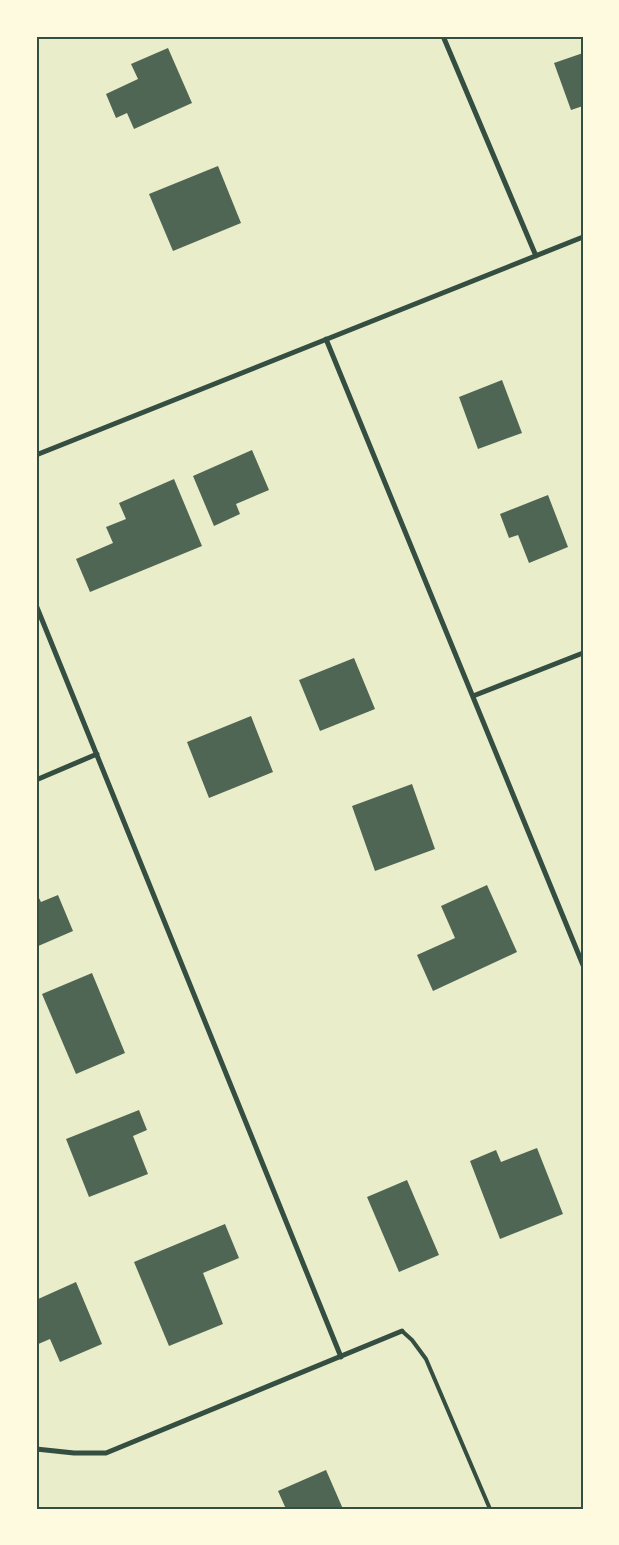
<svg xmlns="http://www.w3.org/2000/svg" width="619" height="1545" font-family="'Sofia Sans Condensed',sans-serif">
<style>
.building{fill:#4f6655}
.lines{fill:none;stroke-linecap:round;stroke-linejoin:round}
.service{stroke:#344e41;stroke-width:4}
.minor{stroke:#344e41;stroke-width:5}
.neatline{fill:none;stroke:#344e41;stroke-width:2}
</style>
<rect width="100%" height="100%" fill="#e9edc9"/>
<path class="building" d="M168,48l24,55 -58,26 -7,-16 -11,5 -10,-24 32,-15 -7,-15z
M583,53v53l-12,4 -17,-47z
M218,166l23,57 -68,28 -24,-57z
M502,380l20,53 -44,16 -19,-52z
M252,450l17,40 -33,14 4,10 -26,12 -21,-50z
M174,479l28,67 -112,46 -14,-33 37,-16 -7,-16 20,-8 -7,-16z
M548,495l20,52 -39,16 -11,-28 -9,3 -9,-24z
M354,658l21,51 -55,22 -21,-51z
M251,716l22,56 -64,26 -22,-56z
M412,784l23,65 -60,22 -23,-65z
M487,885l30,67 -84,39 -16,-36 38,-17 -14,-32z
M36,892l5,10 17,-7 15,36 -37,16z
M92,973l33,80 -49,21 -34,-80z
M139,1110l8,20 -14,6 15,38 -59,23 -23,-58z
M537,1148l26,66 -63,25 -30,-78 26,-11 5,12z
M407,1180l32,75 -40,17 -32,-75z
M225,1224l14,34 -36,15 20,51 -54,22 -35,-84z
M76,1282l26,62 -42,18 -10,-23 -14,6v-45z
M326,1470l17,39h-57l-8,-18z"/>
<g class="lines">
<path class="service" d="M402,1331l10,9 14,19 64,150"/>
<path class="minor" d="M443,36l93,220
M326,339l257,626
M36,455l547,-218
M36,605l305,752
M473,696l110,-43
M36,780l61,-26
M36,1449l38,4h32l296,-122"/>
</g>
<rect width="619" height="1545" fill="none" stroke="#fefae0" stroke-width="75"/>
<rect x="38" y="38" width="544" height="1470" class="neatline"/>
</svg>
